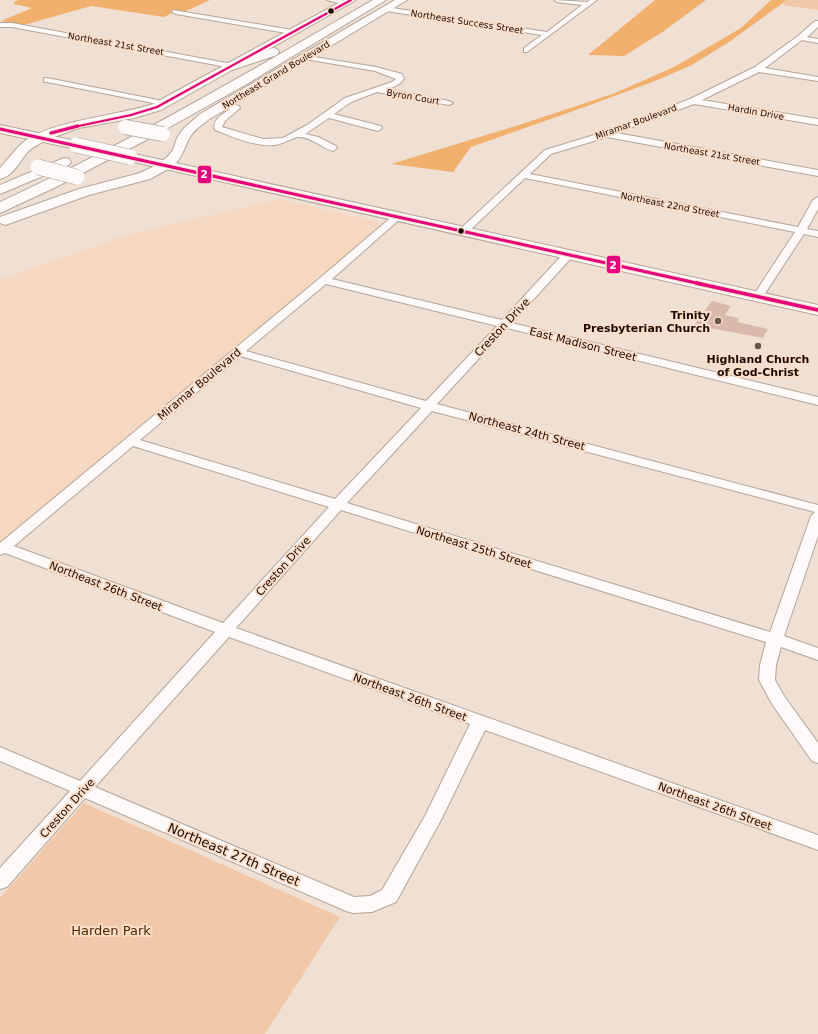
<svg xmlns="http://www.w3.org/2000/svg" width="818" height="1034" font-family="'DejaVu Sans',sans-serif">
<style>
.built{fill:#f6d7c0}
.green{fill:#f1c8a9}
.forest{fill:#f1b06d}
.building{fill:#d9b9ab}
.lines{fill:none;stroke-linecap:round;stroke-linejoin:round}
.minor-casing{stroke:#b4a599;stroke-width:2}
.secondary-casing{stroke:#b4a599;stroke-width:2}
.primary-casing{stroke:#b4a599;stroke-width:2}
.motorway-casing{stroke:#b4a599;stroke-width:2}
.minor{fill:#fdfaf9;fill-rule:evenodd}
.secondary{fill:#fdfaf9;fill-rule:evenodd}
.primary{fill:#fdfaf9;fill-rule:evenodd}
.motorway{fill:#fdfaf9;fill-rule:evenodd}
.secondary-bridge-casing{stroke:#b4a599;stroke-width:16;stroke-linecap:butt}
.primary-bridge-casing{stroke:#b4a599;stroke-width:16;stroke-linecap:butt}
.motorway-bridge-casing{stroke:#b4a599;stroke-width:16;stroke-linecap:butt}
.secondary-bridge{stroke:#fdfaf9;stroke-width:14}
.primary-bridge{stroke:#fdfaf9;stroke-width:15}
.motorway-bridge{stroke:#fdfaf9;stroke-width:15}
.bus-1-far2-casing{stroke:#fbdec9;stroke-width:3.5}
.bus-1-far1-casing{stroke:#fbdec9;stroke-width:5}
.bus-1-casing{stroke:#fbdec9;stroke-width:6}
.bus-1-far2{stroke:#e5007d;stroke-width:2}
.bus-1-far1{stroke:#e5007d;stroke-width:3}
.bus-1{stroke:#e5007d;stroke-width:3.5}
.bus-dot{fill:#1a0a01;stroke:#fbdec9;stroke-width:1.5}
.poi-dot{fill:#65554b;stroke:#fbdec9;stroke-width:1.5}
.labels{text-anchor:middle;stroke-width:4;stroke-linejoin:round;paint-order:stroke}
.far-street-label{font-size:9px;fill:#1a0a01;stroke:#fbdec9}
.poi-label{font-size:11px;font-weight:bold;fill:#1a0a01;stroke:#fbdec9;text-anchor:end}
.street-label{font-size:11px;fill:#1a0a01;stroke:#fbdec9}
.near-street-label{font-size:13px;fill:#1a0a01;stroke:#fbdec9}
.near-park-label{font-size:13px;fill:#502800;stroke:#fbdec9}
.line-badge{stroke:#fbdec9;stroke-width:1.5}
.badge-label{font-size:11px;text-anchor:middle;font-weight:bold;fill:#fff}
</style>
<rect width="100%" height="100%" fill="#f0e0d4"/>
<path class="built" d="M278,199l101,23 -1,6 -378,314v-262l118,-42z"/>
<path class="green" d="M787,0h31v10l-36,-5z
M84,803l256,114 -75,117h-265v-136z"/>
<path class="forest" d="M18,0h192l-26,12 -12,1 -8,4 -73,-11 -67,19 -23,-4 31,-13 -18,-4v-2z
M655,0h51l-42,31 -40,25 -36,-1z
M771,0h16l-58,42 -37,23 -37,16 -73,27 -111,39 -18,25 -62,-8 131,-40 93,-31 59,-26 67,-39z"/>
<path class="building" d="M712,301l19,5 -6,9 13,3 1,1 -2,3 31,7 -5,9 -69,-13z"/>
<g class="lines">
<g class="minor-casing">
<path id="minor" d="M327,0h14l8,3 -3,2z
M554,0l33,2 3,-2h7l-70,52h-3v-4l18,-13 -156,-24 -4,-2 4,-2 161,25 35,-27 -25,-3z
M173,10l119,20 4,2 -4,2 -116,-20 -4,-2z
M815,21h3v6l-11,10 11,2v4l-16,-3 -37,28 53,9v4l-59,-9 -57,28 116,19v6l-124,-21 -77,29 201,37v6l-211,-39 -56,17 -21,20 268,53 15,-27 5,-3v12l-11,20 11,2v6l-14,-3 -42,64 -4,1 -5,-3 42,-64 -270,-54 -58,55 -4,1 -5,-3 87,-81 59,-18 86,-33 65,-32 43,-31z
M0,23h12l220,41 4,2 -4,2 -220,-41h-12z
M302,55l74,12 26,7 2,5c-5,6 -9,8 -17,10l62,12 4,2 -4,2 -72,-13 -26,10 -17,12 47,12 1,2 -4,3 -49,-13 -24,16 13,3 18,9 1,2 -4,3c-11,-3 -23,-15 -35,-14 -6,1 -15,7 -23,8 -20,2 -42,-8 -60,-15 -4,-10 8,-16 15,-21l-8,-2 -1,-2 1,-2 3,-1 14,4 1,2 -15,13 -3,6 41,12 20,-1 24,-13 38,-27 47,-16 4,-3 -21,-8 -70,-12 -4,-2z
M44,78h3l116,23 4,2 -4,2 -116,-23h-3z
M398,213l3,1 2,2 -2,2 -69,61 170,41 63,-68h8l1,2 -1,2 -61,67 306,74v8l-311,-77 -70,76 381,101v31l-34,100 34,12v12l-37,-13 -5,18 -1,15 9,16 34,47v20l-6,-2 -40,-57 -13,-24 1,-15 6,-23 -425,-132 -105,118 582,207v15l-333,-120 -44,90 -45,82 -24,10 -19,1 -7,-2 -261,-113 -78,89 -7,2v-21l70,-77 -70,-30v-14l80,34 135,-149 -210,-79 -5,2v-12l320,-265 75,-64zM326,284l171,42 -71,75 -180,-50zM240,356l181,52 -86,91 -195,-59zM432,411l383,101 -4,4 -41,116 -423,-129zM133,446l196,61 -106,116 -209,-77zM229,637l241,87 -45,92 -43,74 -12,6 -16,1 -259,-110z"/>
</g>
<g class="secondary-casing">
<path id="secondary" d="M344,0h12l-195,110 -27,8 -55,10 -39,14 -4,-1 -2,-3c10,-15 96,-25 119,-34z
M395,0h12l-199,120c-6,5 -14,10 -18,17 -7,12 -11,35 -30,31l-2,-3 10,-9 5,-6 4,-12 7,-10 16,-14z"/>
</g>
<g class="primary-casing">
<path id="primary" d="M0,125l76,16 5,1 2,3 -2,3 -5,1 -76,-16z
M130,153l688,152v10l-693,-155 -2,-3 2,-3z"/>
</g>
<g class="motorway-casing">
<path id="motorway" d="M373,0h13l-141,85 -95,53 -96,50 -54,25v-11c129,-59 251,-131 373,-202z
M273,48l4,1 2,3 -2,3 -45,15 -4,-1 -2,-3 2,-3z
M40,134l5,1 2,3c-4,5 -11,7 -16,11 -11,9 -15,26 -31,30v-11l18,-21 8,-7z
M64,158l5,1 2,3 -2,3 -69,29v-9z
M165,161l5,1 2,3 -2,3 -20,11 -61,16 -78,28 -6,2 -5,-2v-6l79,-28 61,-16z"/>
</g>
<use href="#minor" class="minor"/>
<use href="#secondary" class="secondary"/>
<use href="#primary" class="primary"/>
<use href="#motorway" class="motorway"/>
<g class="secondary-bridge-casing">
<path id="secondary-bridge" d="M125,127l38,7"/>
</g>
<g class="primary-bridge-casing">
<path id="primary-bridge" d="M76,145l54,12"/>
</g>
<g class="motorway-bridge-casing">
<path id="motorway-bridge" d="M38,167l39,10"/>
</g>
<use href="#secondary-bridge" class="secondary-bridge"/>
<use href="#primary-bridge" class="primary-bridge"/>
<use href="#motorway-bridge" class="motorway-bridge"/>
<g class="bus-1-far2-casing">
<path id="bus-1-far2" d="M74,127l57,-12 26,-8 194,-107"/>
</g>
<g class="bus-1-far1-casing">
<path id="bus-1-far1" d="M0,129l701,155
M51,133l27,-7"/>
</g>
<g class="bus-1-casing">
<path id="bus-1" d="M696,283l122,27"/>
</g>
<use href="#bus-1-far2" class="bus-1-far2"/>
<use href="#bus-1-far1" class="bus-1-far1"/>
<use href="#bus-1" class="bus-1"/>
</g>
<g class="bus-dot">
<circle cx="331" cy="11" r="3.5"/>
<circle cx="461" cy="231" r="3.5"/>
</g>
<g class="poi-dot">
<circle cx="718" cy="321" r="4"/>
<circle cx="758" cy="346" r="4"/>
</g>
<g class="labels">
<g class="far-street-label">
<text transform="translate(467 22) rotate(9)" y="3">Northeast Success Street</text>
<text transform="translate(116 44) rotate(10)" y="3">Northeast 21st Street</text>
<text transform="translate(276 75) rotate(-31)" y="3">Northeast Grand Boulevard</text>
<text transform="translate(413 97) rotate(10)" y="3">Byron Court</text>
<text transform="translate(756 112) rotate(10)" y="3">Hardin Drive</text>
<text transform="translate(636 122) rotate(-20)" y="3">Miramar Boulevard</text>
<text transform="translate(712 154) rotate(10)" y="3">Northeast 21st Street</text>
<text transform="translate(670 205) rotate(11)" y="3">Northeast 22nd Street</text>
</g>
<g class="poi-label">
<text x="710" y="319">Trinity<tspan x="710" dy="13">Presbyterian Church</tspan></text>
<text x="758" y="363" text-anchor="middle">Highland Church<tspan x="758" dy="13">of God-Christ</tspan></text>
</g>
<g class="street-label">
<text transform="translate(502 327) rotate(-47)" y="4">Creston Drive</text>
<text transform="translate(583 344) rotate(14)" y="4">East Madison Street</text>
<text transform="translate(199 384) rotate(-40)" y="4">Miramar Boulevard</text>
<text transform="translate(527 431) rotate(15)" y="4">Northeast 24th Street</text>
<text transform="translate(474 547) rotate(17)" y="4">Northeast 25th Street</text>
<text transform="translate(283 566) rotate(-48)" y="4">Creston Drive</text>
<text transform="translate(106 586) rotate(21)" y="4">Northeast 26th Street</text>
<text transform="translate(410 697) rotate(20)" y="4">Northeast 26th Street</text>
<text transform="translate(715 806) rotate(20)" y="4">Northeast 26th Street</text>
<text transform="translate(67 808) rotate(-48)" y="4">Creston Drive</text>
</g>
<g class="near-street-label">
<text transform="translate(234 854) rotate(23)" y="5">Northeast 27th Street</text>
</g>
<g class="near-park-label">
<text x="111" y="935">Harden Park</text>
</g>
</g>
<g class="line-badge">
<rect x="197" y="165" width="15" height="19" rx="4" fill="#e5007d"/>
<rect x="606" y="255" width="15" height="19" rx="4" fill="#e5007d"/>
</g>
<g class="badge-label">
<text x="204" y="178">2</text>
<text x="613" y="269">2</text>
</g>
</svg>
